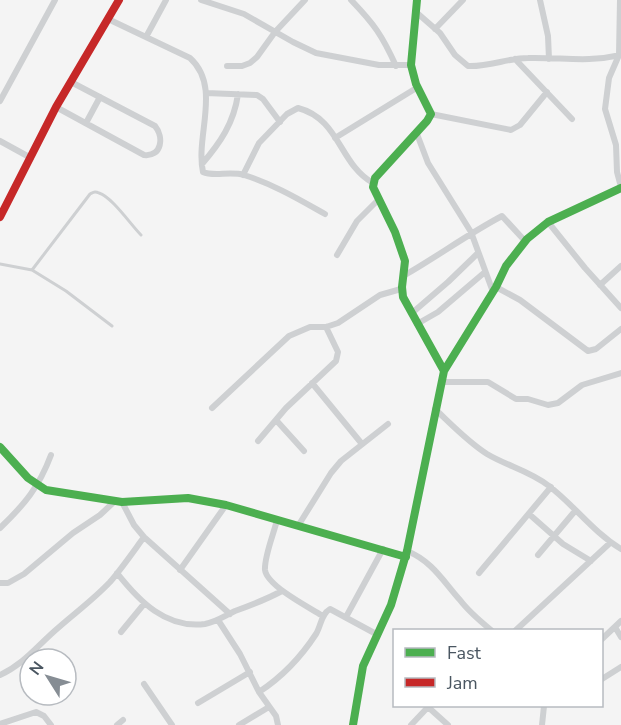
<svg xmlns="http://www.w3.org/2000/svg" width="621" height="725" font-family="'Nunito Sans',sans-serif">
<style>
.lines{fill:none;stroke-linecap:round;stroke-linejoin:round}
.lane{stroke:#ced0d2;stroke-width:3}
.street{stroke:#ced0d2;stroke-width:6}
.fast{stroke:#4caf50;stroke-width:8}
.jam{stroke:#c62828;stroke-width:8}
</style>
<rect width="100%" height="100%" fill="#f4f4f4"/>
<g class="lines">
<path class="lane" d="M0,264l32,6 34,21 46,35
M32,270l58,-76c4,-2 5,-3 9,-1 13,4 32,32 42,42"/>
<path class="street" d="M201,0l43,14 49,28 23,11 63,12h32
M351,0c23,24 31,35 45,66
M540,0l8,36 1,23
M620,0l-1,55 -10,23 -4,31 11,36 1,27 4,15
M416,12l24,21 15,22 13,11c21,1 40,-8 60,-8 34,-1 58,5 93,-3
M108,19l82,39c32,29 5,78 13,114 10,5 27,-1 41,3 29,9 56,25 81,39
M435,29l28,-29
M146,37l20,-37
M515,59l57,60
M227,66h15l8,-3 7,-6 18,-25 30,-32
M206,93l51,2 6,4 17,23
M0,101l55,-101
M56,107l88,48c18,2 20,-18 11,-29l-84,-44
M431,114l80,16 9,-5 27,-33
M86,123l14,-26
M417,134l11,29 43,69 22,60
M335,138l83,-51
M0,141l31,17
M202,164c18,-21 32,-41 36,-70
M243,175l16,-32 28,-29 11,-6c42,11 41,56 75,75
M548,222l37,46 36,40
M337,255l20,-34 22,-22
M405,275c33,-19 63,-41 97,-59l23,25
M600,285l21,-19
M496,287l24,13 68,51 8,-2 25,-20
M412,313l36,-31 30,-29
M417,324l21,-12 47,-40
M441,382h47l28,17h12l20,6 10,-2 24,-18 39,-12
M312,383l50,61
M212,408l77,-72 21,-9h16l12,-4 42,-28 21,-6
M435,409c17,16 33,33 52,45 20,12 43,17 62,32 25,19 44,46 72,63
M276,420l28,31
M258,441l28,-33 50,-47 2,-9 -12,-25
M122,502l12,23 10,12 86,77
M529,514l34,30 28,17
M277,520c-3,13 -13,37 -12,50 2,16 45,38 58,46
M298,526l33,-53 10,-12 47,-37
M0,528c25,-24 39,-41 51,-73
M407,551c25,10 36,30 53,49 9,12 20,21 31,30
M538,555l37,-44
M180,570l46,-65
M117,573c22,28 49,56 88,51 11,-2 21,-9 30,-13 17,-6 32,-12 47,-20
M479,573l72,-86
M0,583h8l16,-9 49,-41 27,-18 15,-14
M346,617l37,-68
M218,620l22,34 19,38 17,24 2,9
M615,627l6,10
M516,630l94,-87
M121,632l23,-28
M602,639l19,-18
M0,675c24,-11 38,-30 58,-47 17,-15 36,-29 52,-46 12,-14 23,-30 34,-45
M602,679l19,-12
M144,684l28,41
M259,692c23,-15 42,-35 57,-58 5,-8 5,-20 14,-25l48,26
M198,703l52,-31
M428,707l20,18
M0,724l36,-12 8,4 7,9
M117,725l6,-5
M239,725l30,-18
M411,725l18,-19
M542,725l2,-19"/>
<path class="fast" d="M417,0l-6,65 5,19 15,30 -4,7 -52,57 -2,9 22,45 10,29 -3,26 1,10 41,74
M0,447l28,31 18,12 76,12 66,-4 38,7 180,52
M353,725l10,-59 28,-61 16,-54 37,-180 52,-84 10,-21 21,-27 21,-17 73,-34"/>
<path class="jam" d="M0,217l56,-110 63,-107"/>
</g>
<rect x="393" y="629" width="210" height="78" fill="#ffffff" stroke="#b7bbc0" stroke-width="1.5"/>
<rect x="405" y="648" width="30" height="9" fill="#4caf50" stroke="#b7bbc0" stroke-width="1.5"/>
<text x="447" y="659" font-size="18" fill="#4a5661">Fast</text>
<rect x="405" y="678" width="30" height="9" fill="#c62828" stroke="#b7bbc0" stroke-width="1.5"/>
<text x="447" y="689" font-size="18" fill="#4a5661">Jam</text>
<g transform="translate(48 677) rotate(307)"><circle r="28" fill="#ffffff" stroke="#b7bbc0" stroke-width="1.5"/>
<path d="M0-4.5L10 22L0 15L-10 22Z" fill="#868d94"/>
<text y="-9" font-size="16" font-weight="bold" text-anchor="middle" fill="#4a5661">N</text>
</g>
</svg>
